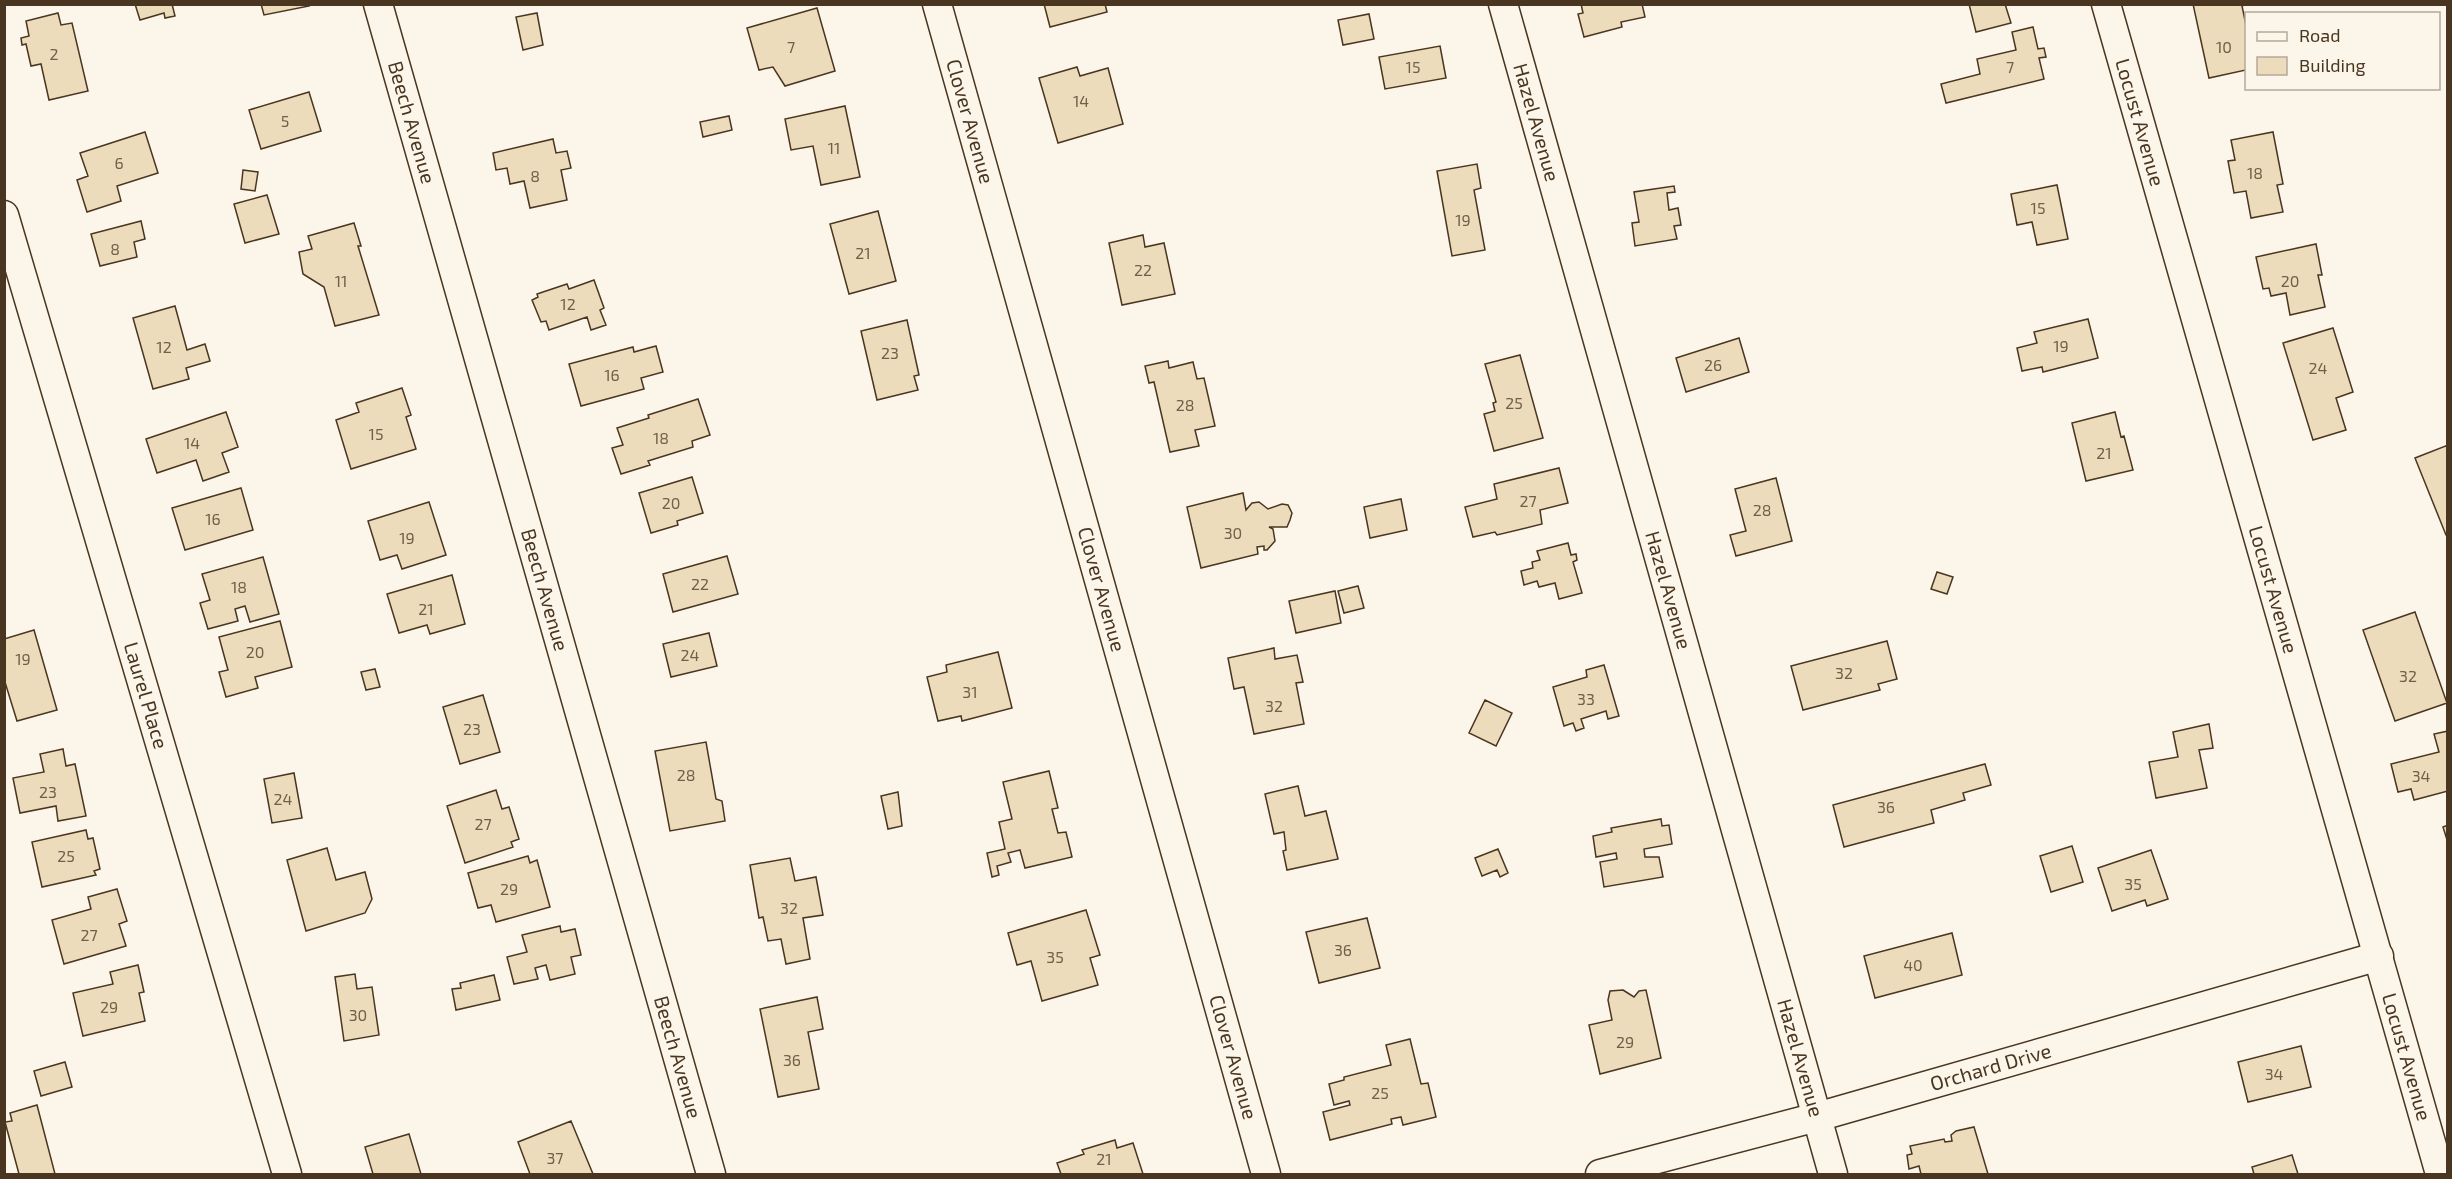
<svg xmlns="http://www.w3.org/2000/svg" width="2452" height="1179" font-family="'Exo 2',sans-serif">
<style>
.building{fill:#ecdcbc;stroke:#4a3520;stroke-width:1.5}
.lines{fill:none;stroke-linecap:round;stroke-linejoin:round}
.minor-casing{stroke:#4a3520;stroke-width:31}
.minor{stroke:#fbf6e9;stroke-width:28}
.labels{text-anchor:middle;stroke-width:4.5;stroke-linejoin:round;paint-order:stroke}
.number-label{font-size:16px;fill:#725f47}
.street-label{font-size:20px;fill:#4a3520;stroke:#fbf6e9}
</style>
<rect width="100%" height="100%" fill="#fbf6e9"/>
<path class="building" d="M135,4h37l3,12 -10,2 -1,-5 -24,7z
M261,4h47l1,2 -45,9z
M1044,4h61l2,8 -57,15z
M1581,4h61l3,13 -24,5 1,5 -38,10 -6,-23 5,-1z
M1969,4h36l6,19 -35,9z
M2193,4h54l-5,2 4,19v45l-37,8z
M817,8l18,63 -50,15 -12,-19 -14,3 -12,-42z
M58,13l3,12 11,-2 16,68 -39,9 -8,-36 -10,2 -5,-22 -4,1 -1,-7 8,-2 -3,-15z
M537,13l6,32 -20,5 -7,-33z
M1369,14l5,25 -31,6 -5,-25z
M2033,27l5,22 6,-1 2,9 -7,1 5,21 -98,24 -5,-19 39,-10 -3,-15 39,-9 -4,-18z
M1440,46l6,32 -61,11 -6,-32z
M1077,67l3,9 28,-8 15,56 -65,19 -19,-65z
M309,92l12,39 -60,18 -12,-39z
M845,106l15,71 -39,8 -8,-39 -22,4 -6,-31z
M729,116l3,14 -29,7 -3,-15z
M145,132l13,41 -41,13 4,15 -34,11 -10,-32 11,-4 -8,-23z
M2273,132l10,52 -6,1 6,27 -32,6 -5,-27 -12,2 -6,-32 7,-1 -4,-20z
M553,139l3,14 11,-2 4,17 -10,2 6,30 -37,8 -6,-27 -14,3 -3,-16 -11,2 -3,-17z
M1477,164l4,24 -7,2 11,60 -33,6 -15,-85z
M243,170l15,2 -3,19 -14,-2z
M2057,185l11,54 -31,6 -5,-23 -15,3 -6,-31z
M1674,186l1,6 -8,1 2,17 9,-2 3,17 -7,1 3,13 -42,7 -3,-23 7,-1 -5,-30z
M267,195l12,39 -34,9 -11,-39z
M878,211l18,70 -47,13 -19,-70z
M141,221l4,18 -11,3 3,15 -37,9 -9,-32z
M354,223l7,23h-3l21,69 -44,11 -11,-39 -21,-13 -4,-22 13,-3 -4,-13z
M1143,235l2,12 19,-4 11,51 -53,11 -13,-62z
M2316,244l6,31h-4l7,32 -35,8 -4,-22 -15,3 -2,-8 -6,1 -7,-32z
M594,280l10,28 -4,2 6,15 -15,5 -4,-13 -38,13 -3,-9 -5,1 -9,-22 6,-3 -1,-3 30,-10 2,5z
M175,306l12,44 18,-6 5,17 -24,7 3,11 -36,10 -20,-71z
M2088,319l10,39 -55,14 -1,-5 -20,4 -5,-23 20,-5 -3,-11z
M907,320l12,55 -5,1 4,14 -41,10 -16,-69z
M2333,328l20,64 -17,6 10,32 -33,10 -30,-97z
M1739,338l10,34 -63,20 -10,-34z
M656,346l7,26 -22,6 3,11 -63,17 -12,-42 64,-17 1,5z
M1520,355l23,83 -49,13 -10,-37 11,-3 -2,-8 3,-1 -11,-38z
M1168,361l1,7 24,-6 4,17 7,-1 11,48 -20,4 4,16 -29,6 -16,-70 -5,1 -4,-17z
M402,388l9,27 -5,2 10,32 -65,20 -15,-49 23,-8 -3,-9z
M698,399l12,36 -18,6 1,6 -45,14 2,4 -29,9 -9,-26 11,-3 -6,-17 32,-10 -1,-3z
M226,412l12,35 -16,6 7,19 -26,9 -7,-21 -39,13 -11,-34z
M2115,412l6,25 3,-1 9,34 -47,11 -14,-58z
M2448,445v90h-2l-31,-77z
M1559,468l9,35 -28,7 2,14 -45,11 -2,-3 -22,5 -8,-30 32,-8 -3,-15z
M692,477l11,36 -26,8 1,4 -27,8 -12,-40z
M1776,478l16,63 -56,15 -6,-21 16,-4 -11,-42z
M241,488l12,42 -68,20 -13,-42z
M1243,493l3,17 6,-7 7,-1 9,7 14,-5 6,1 4,8 -2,7 -3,7h-18l4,2 2,12 -8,9h-3v-4l-7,1 1,7 -57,14 -14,-61z
M1401,499l6,31 -37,8 -6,-31z
M429,502l17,53 -44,14 -5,-14 -17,5 -12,-39z
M1568,543l3,12 5,-1 1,6 -4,2 9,31 -23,6 -4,-16 -16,4 -2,-6 -13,4 -3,-14 12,-3 -1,-6 8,-2 -3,-9z
M727,556l11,38 -65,18 -10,-38z
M263,557l16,57 -29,8 -5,-16 -10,3 3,12 -30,8 -8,-26 10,-3 -8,-26z
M1937,572l16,5 -6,17 -16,-5z
M452,575l13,49 -35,10 -3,-9 -28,8 -12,-39z
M1358,586l6,22 -20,5 -6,-22z
M1335,591l6,32 -45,10 -7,-32z
M2415,612l32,91 -52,18 -32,-91z
M280,621l12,46 -37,10 3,11 -32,9 -7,-25 9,-2 -9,-33z
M34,630l23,80 -40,11 -13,-42v-40z
M709,633l8,33 -46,11 -8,-33z
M1887,641l10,38 -19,5 2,6 -77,20 -12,-44z
M1274,648l1,11 22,-4 6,27 -7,1 8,41 -50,10 -10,-47 -10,2 -6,-31z
M998,652l14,56 -50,13 -1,-5 -23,5 -11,-44 20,-5 -1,-7z
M1604,665l15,51 -11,3 -2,-8 -25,8 3,9 -8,3 -3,-8 -9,3 -11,-39 34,-10 -1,-7z
M375,669l5,18 -14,3 -5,-18z
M483,695l17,57 -40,12 -17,-57z
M1485,700l27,13 -16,33 -27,-13z
M2209,724l4,24 -14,2 8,38 -51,10 -7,-36 29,-5 -5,-25z
M2448,731v60l-34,9 -3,-11 -13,3 -7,-28 48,-12 -5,-18z
M706,742l10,57 6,2 3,20 -55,10 -15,-80z
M63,749l3,17 9,-2 11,52 -28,5 -2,-15 -36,7 -7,-35 31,-6 -4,-18z
M1985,764l6,21 -28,8 2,7 -34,10 3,13 -90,24 -11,-42z
M1049,771l9,37 -6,1 6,24 8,-1 6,25 -47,11 -5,-18 -12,3 3,9 -14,4 2,9 -7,2 -5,-24 18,-4 -6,-27 13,-3 -9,-37z
M294,773l8,45 -30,5 -8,-44z
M1298,786l7,30 21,-5 12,48 -51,11 -4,-19 3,-1 -2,-18 -10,2 -9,-40z
M496,790l6,19 7,-2 10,32 -8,3 2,5 -48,16 -18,-57z
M898,792l4,34 -14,3 -7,-33z
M1661,819l1,7 7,-1 3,19 -28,5 1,8h14l4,20 -59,10 -4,-25 17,-3 -1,-6 -20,4 -3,-21 19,-4 -1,-4z
M2448,825v18l-5,-16z
M86,830l2,9 5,-1 7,31 -6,2 2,4 -54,12 -10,-45z
M2072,846l11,36 -32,10 -11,-36z
M327,848l9,32 29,-8 7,27 -7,14 -59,18 -19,-71z
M1498,849l10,24 -8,4 -3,-7 -15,6 -7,-18z
M2151,850l17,49 -21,7 -2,-6 -33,11 -14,-43z
M528,856l2,7 7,-3 13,47 -54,15 -5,-17 -13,3 -10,-35z
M790,858l5,23 21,-4 7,38 -20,3 7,41 -24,5 -5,-25 -13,2 -5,-24 -4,1 -9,-53z
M117,889l10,32 -8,3 7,22 -62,18 -12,-44 39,-11 -3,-12z
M1086,910l14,45 -10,3 8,27 -56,16 -11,-40 -14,4 -9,-32z
M1367,918l13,50 -61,15 -13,-51z
M560,926l1,6 14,-3 6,26 -10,2 4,17 -25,6 -4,-15 -11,3 3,11 -24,5 -7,-27 20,-5 -5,-17z
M1952,933l10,42 -87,23 -11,-42z
M138,965l6,27 -5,1 6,28 -62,15 -10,-43 40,-9 -3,-12z
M355,974l2,15 15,-2 7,48 -35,6 -9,-64z
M494,975l6,25 -44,10 -4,-21 9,-1 -1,-5z
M1623,990l11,7 5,-6 7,-1 15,68 -61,16 -11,-49 23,-5 -4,-20 2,-9z
M817,997l6,32 -15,3 11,57 -41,8 -18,-88z
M1410,1039l11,45 7,-1 8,34 -33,8 -2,-8 -10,2 1,5 -62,16 -7,-28 27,-7 -1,-4 -15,4 -5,-21 15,-4v-3l47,-12 -5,-20z
M2301,1046l10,41 -63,15 -10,-40z
M65,1062l7,25 -31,9 -7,-25z
M37,1105l18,69h-36l-14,-52 7,-1 -2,-8z
M571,1121l22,53h-63l-12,-32z
M1974,1127l14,47h-67l-2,-8 -10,3 -2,-14 5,-1 -2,-8 34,-7 1,3 7,-1 -1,-6 5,-4z
M409,1134l12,40h-48l-8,-27z
M1115,1140l2,8 16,-5 10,31h-82l-4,-11 27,-9 -2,-4z
M2292,1155l6,19h-44l-2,-7z"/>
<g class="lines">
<g class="minor-casing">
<g id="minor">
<path id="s1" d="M378,4l333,1170"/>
<path id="s2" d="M937,4l329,1170"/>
<path id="s3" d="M1503,4l330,1170"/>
<path id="s4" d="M2106,4l334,1170"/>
<path id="s5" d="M4,215l283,959"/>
<path id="s6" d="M1600,1174l217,-57 562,-161"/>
</g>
</g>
<use href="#minor" class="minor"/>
</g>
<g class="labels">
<g class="number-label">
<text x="791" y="53">7</text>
<text x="2224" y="53">10</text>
<text x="54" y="60">2</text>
<text x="1413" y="73">15</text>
<text x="2010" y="73">7</text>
<text x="1081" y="107">14</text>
<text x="285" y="127">5</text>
<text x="834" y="154">11</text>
<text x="119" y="169">6</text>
<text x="2255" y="179">18</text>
<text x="535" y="182">8</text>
<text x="2038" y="214">15</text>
<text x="1463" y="226">19</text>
<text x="115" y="255">8</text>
<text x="863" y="259">21</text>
<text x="1143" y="276">22</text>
<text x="341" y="287">11</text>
<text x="2290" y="287">20</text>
<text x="568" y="310">12</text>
<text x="2061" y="352">19</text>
<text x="164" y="353">12</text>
<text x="890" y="359">23</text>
<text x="1713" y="371">26</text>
<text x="2318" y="374">24</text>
<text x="612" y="381">16</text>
<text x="1514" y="409">25</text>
<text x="1185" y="411">28</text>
<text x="376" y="440">15</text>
<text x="661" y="444">18</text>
<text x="192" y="449">14</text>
<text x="2104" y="459">21</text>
<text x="1528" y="507">27</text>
<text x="671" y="509">20</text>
<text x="1762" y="516">28</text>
<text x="213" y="525">16</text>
<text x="1233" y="539">30</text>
<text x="407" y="544">19</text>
<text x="700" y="590">22</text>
<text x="239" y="593">18</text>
<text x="426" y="615">21</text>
<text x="255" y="658">20</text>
<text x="690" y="661">24</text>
<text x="23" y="665">19</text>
<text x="1844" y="679">32</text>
<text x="2408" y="682">32</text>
<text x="970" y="698">31</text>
<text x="1586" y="705">33</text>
<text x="1274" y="712">32</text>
<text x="472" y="735">23</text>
<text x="686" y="781">28</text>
<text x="2421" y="782">34</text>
<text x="48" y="798">23</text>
<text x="283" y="805">24</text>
<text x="1886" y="813">36</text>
<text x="483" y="830">27</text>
<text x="66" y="862">25</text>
<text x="2133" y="890">35</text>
<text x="509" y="895">29</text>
<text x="789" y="914">32</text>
<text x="89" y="941">27</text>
<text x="1343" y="956">36</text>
<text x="1055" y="963">35</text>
<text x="1913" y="971">40</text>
<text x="109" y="1013">29</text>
<text x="358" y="1021">30</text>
<text x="1625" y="1048">29</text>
<text x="792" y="1066">36</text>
<text x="2274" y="1080">34</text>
<text x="1380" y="1099">25</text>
<text x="555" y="1164">37</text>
<text x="1104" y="1165">21</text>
</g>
<g class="street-label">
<text dy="7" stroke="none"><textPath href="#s1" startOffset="123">Beech Avenue</textPath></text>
<text dy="7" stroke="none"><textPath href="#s2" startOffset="122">Clover Avenue</textPath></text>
<text dy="7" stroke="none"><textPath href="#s3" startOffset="123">Hazel Avenue</textPath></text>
<text dy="7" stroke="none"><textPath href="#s4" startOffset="123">Locust Avenue</textPath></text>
<text dy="7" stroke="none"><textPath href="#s1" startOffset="609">Beech Avenue</textPath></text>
<text dy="7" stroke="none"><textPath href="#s3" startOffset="609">Hazel Avenue</textPath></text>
<text dy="7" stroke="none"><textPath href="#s4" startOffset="609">Locust Avenue</textPath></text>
<text dy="7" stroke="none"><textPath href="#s2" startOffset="608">Clover Avenue</textPath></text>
<text dy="7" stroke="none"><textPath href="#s5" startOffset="501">Laurel Place</textPath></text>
<text dy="7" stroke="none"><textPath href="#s1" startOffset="1095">Beech Avenue</textPath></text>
<text dy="7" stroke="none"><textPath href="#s2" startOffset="1094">Clover Avenue</textPath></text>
<text dy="7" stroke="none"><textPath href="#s3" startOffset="1095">Hazel Avenue</textPath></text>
<text dy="7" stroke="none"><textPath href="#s4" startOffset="1095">Locust Avenue</textPath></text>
<text dy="7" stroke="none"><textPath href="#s6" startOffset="405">Orchard Drive</textPath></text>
</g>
</g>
<rect width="2452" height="1179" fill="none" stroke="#4a3520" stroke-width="12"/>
<rect x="2245" y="12" width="195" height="78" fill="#fbf6e9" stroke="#b4a999" stroke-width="1.5"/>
<rect x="2257" y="32" width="30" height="9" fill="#fbf6e9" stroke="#b4a999" stroke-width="1.5"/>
<text x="2299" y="42" font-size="18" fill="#4a3520">Road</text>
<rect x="2257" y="57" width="30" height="18" fill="#ecdcbc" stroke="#b4a999" stroke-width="1.5"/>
<text x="2299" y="72" font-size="18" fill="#4a3520">Building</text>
</svg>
